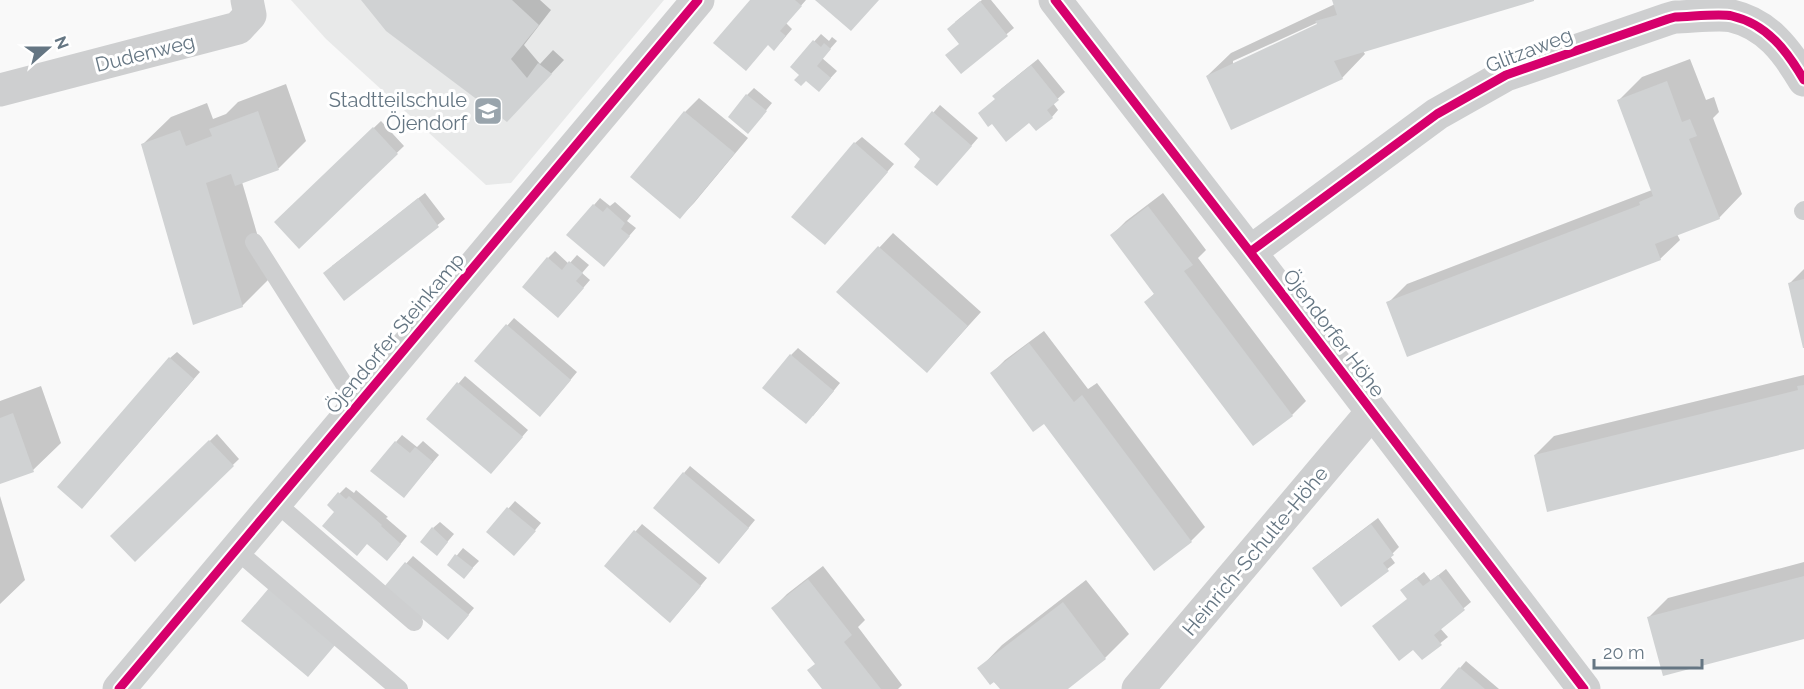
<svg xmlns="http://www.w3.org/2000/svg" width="1804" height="689" font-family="Raleway,sans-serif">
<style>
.built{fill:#e8e9e9}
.shadow{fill:#0003;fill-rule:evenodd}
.building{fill:#d0d2d3}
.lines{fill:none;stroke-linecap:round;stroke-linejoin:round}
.service{stroke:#cecfd0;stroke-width:18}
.minor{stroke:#cecfd0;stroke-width:33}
.cycleway-casing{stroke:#fff;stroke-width:13}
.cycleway{stroke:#d6006c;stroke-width:9}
.labels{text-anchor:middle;stroke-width:6;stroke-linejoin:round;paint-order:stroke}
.street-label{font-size:20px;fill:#657683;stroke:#fff}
.poi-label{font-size:20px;fill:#657683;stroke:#fff;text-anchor:end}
</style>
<rect width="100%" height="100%" fill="#f9f9f9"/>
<path class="built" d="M291,0h373l-153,183 -25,2 -160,-146z"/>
<path class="shadow" d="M363,0h177l11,10 -27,35 16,19 13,-14 11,10 -43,46z
M752,0h54l-20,23 6,6 -11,13z
M982,0h9l23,28 -53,44 -1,-29 -5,-21z
M1334,0h196l-167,51 2,3 -23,24 -135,-2 24,-23 102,-48 2,-1zM1323,20l1,3 -91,41v-3z
M821,34l8,7 3,-4 5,4 -15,17 15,13 -11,12 -20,-4 -14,-13z
M1038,59l27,33 -12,11 5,7 -6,7 -22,4 -29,-32z
M1690,59l16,41 8,-3 5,15 -6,6 29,76 -23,24 -42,16 3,6 -20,19 -272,44 19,-19 245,-94 -34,-89 24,-24z
M286,84l20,57 -27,27 -37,14 28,96 -28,28 -99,-162 28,-27 36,-14 6,16 13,-5 12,-12z
M754,88l18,15 -18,22 -7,-30z
M699,98l49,40 -54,65 -14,14 -48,-40 53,-65z
M940,105l38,33 -35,40 -37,-34z
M381,121l23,25 -105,101 -23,-25z
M862,137l32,27 -62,72 23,-93z
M425,193l20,26 -100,80 -13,-33z
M1163,193l43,57 -8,8 108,143 -14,14 -146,-113 9,-9 -43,-58 14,-14z
M600,198l10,8 5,-4 16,14 -4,5 9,7 -26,30 -16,-53z
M893,233l88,79 -41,45 -102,-65z
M555,251l14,13 8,-9 12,10 -7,8 8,7 -25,29 -17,-51z
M1804,269v76l-15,-61z
M514,318l63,54 -30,36 -71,-47z
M1044,331l44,58 9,-6 108,144 -14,14 -37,28 -110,-147 -52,-49 13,-13z
M798,348l42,35 -27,33 -22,-61z
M177,352l23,20 -111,128 81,-142z
M1804,375v73l-269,7 19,-19z
M465,376l63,54 -30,35 -70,-46z
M41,386l20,57 -28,27 -33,12v-81z
M217,434l22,25 -104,101 -23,-24z
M402,435l15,12 6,-6 16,14 -29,34 -14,-47z
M690,466l65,54 -30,36 -41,-83z
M346,487l8,6 2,-3 32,27 -2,1 21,18 -13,16 -55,-58z
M0,496l25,84 -25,24z
M515,501l26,22 -20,24 -33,-15z
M1378,518l21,29 -9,9 5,7 -54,42 -21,-43z
M440,522l14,12 -11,13 -10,-19z
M642,524l65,54 -30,36 -71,-48z
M463,548l16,13 -15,16 -15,-12z
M413,556l61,52 -19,23 -69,-45z
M1804,562v75l-155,-20 19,-19z
M823,566l42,54 -7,7 44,58 -4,4h-74l-8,-26 -43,-55 14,-14z
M1446,569l25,33 -31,26 8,9 -26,21 -14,-60 1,-14 15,-12 7,9z
M1086,580l43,54 -24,24 -40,31h-63l-23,-20 23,-24z
M1466,661l33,28h-57z"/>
<path class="building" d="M361,0h151l27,25 -28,34 16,19 11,-15 14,11 -45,48 -121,-91z
M750,0h45l7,6 -22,25 6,5 -12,15 -6,-6 -22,26 -33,-28z
M815,0h64l-28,31z
M1332,0h202v1l-200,60 9,18 -112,51 -25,-54 111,-52 -2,-3 22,-6z
M980,1l28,35 -47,38 -16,-19 14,-11 -12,-15z
M813,40l8,7 3,-4 7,6 -14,17 14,12 -12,14 -13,-11 -5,5 -7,-6 5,-5 -9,-8z
M1031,65l28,35 -12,10 6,8 -17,13 -7,-8 -23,19 -14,-18 -4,3 -10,-14 17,-14 -3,-3z
M1667,81l15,41 8,-3 7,17 -8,3 31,80 -65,25 6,16 -254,97 -21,-55 254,-97 -1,-3 14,-6 -36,-96z
M746,94l21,17 -19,23 -20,-17z
M258,111l21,59 -44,16 -4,-12 -25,9 37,124 -50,18 -52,-181 39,-14 6,16 26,-10 -3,-7z
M684,111l51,42 -55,66 -50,-42z
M932,111l40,35 -35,40 -23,-19 6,-8 -16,-15z
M373,127l25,27 -99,95 -25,-27z
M854,142l34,30 -63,73 -34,-28z
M418,198l21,29 -95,74 -21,-28z
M593,204l10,8 4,-5 18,16 -4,6 9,7 -26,31 -38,-32z
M1148,206l45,59 -9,6 109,145 -40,30 -109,-144 10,-8 -44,-59z
M878,246l90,80 -41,47 -91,-81z
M547,257l15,13 7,-9 14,12 -7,8 8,7 -26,30 -36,-31z
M1804,279v69h-1l-15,-65z
M506,324l65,56 -31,37 -66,-56z
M1029,343l45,59 8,-7 110,147 -38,29 -110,-147 -11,8 -43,-59z
M790,354l44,37 -28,33 -44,-36z
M169,357l25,22 -112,130 -25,-22z
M457,382l66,55 -32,37 -65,-55z
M1804,385v64l-257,63 -13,-57 264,-65 -1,-4z
M13,413l21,59 -34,12v-66z
M209,440l25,26 -99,96 -25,-26z
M395,441l15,12 5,-6 18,15 -29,36 -34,-27z
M683,472l66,56 -30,36 -66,-56z
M338,492l8,7 3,-3 33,29 -1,1 20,18 -14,17 -20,-17 -10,12 -35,-30 12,-14 -7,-7z
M507,507l29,24 -22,25 -28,-24z
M1371,524l23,31 -11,8 6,8 -48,36 -29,-39z
M432,527l16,15 -11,14 -17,-14z
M634,530l67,56 -31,37 -66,-57z
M455,554l18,14 -9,11 -17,-14z
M405,562l64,53 -21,25 -64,-53z
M1438,575l27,35 -31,25 8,10 -20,15 -9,-10 -14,11 -27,-35 35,-27 -7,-9 16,-12 7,8z
M1804,576v63l-141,37 -16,-59z
M808,579l44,56 -8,7 37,47h-59l-15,-19 8,-6 -44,-56z
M269,588l67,56 -28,33 -67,-56z
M1063,602l43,57 -38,30h-68l-6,-7 -4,3 -13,-17z
M1459,667l19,16 7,6h-45z"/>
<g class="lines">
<path class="service" d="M1803,211l1,-1
M254,242l104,164
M276,503l138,119
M236,550l163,139"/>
<path class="minor" d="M1055,0l195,252 334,437
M0,90l238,-62 12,-13 -3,-15
M1250,252l187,-138 69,-39 162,-56 7,-2c14,0 45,-4 57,-1 35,8 55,35 72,64
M119,689l579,-689
M1138,689l234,-277"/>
<g class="cycleway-casing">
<path id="cycleway" d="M1055,0l195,252 334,437
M1250,252l187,-138 69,-39 162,-56 7,-2c14,0 45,-4 57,-1 35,8 55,35 72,64
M119,689l579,-689"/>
</g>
<use href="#cycleway" class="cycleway"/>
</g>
<defs>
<g id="school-square" transform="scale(1.5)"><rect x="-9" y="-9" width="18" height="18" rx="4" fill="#99a4ac" stroke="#fff"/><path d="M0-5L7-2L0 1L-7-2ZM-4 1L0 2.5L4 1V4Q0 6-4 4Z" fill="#fff"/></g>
</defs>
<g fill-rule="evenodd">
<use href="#school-square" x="488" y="111"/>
</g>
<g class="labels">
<g class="street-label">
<text transform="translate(1529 50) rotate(-21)" y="7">Glitzaweg</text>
<text transform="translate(145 53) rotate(-14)" y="7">Dudenweg</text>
<text transform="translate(395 333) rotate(-50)" y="7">Öjendorfer Steinkamp</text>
<text transform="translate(1334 333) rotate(53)" y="7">Öjendorfer Höhe</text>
<text transform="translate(1255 551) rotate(-50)" y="7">Heinrich-Schulte-Höhe</text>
</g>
<g class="poi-label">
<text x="467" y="107">Stadtteilschule<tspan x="467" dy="23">Öjendorf</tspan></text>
</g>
</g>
<g transform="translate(48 48) rotate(69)" stroke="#ffffff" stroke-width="4.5" paint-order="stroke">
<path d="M0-4.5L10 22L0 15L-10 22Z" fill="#657683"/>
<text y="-9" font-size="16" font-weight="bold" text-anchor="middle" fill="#657683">N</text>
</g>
<path d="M1594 659v9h108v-9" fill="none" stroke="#657683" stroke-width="3"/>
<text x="1603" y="659" font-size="18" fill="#657683" stroke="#ffffff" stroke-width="4.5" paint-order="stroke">20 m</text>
</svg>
